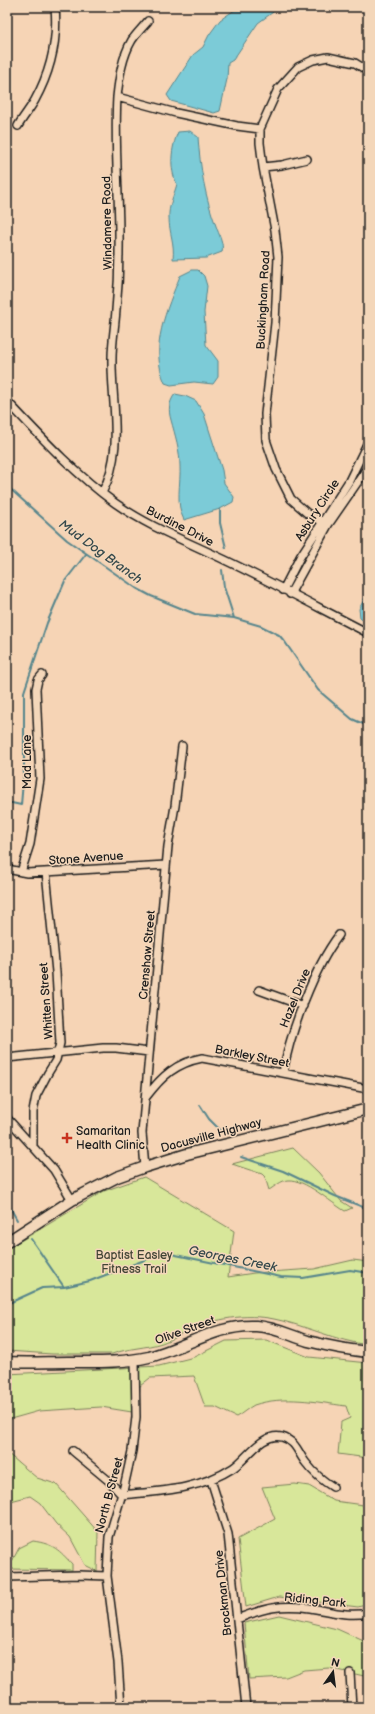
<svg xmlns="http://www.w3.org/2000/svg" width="375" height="1714" font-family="'Balsamiq Sans',sans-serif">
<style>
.green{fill:#d8e79a;stroke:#7a825b}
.water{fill:#7ccbd7;stroke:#56858c}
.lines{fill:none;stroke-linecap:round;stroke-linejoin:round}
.stream{stroke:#56858c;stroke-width:2}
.street-casing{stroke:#1c1c1c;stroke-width:10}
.secondary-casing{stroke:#1c1c1c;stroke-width:13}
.street{stroke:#f4d7ba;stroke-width:7}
.secondary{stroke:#f4d7ba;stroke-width:10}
.poi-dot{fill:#c8321e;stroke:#f4d7ba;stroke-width:1.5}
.labels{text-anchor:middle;stroke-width:3;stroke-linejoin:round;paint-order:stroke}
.street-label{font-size:12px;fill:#1c1c1c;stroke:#f4d7ba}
.poi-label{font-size:12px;fill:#1c1c1c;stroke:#f4d7ba;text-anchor:start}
.park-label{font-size:12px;fill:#424535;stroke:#f4d7ba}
.water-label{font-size:13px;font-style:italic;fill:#34484b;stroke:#f4d7ba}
</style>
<rect width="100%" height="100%" fill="#f6d4b5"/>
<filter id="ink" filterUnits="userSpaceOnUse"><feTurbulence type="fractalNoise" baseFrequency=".025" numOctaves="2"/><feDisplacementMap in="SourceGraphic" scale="8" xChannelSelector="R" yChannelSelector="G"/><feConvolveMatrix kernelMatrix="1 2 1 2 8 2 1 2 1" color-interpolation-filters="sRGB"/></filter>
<g filter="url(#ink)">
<path class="green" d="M293,1148l26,25 22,28 11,7 -7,3c-15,-9 -40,-32 -57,-31 -6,0 -14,7 -19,10l-4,-13 -3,-3 -30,-10z
M144,1177l90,54 -6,46 26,-4 60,-4 39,-9 15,2v83c-32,-4 -63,-20 -94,-26 -29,-6 -58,0 -84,10 -10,4 -18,11 -28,14 -16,5 -34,5 -50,11h-60l-45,-3v-102l97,-58z
M266,1340l43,17 59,6v95l-30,-4 3,-32 9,-4 -4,-12c-30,-4 -62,-11 -92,-1 -6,3 -12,9 -18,12l-21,-10h-10l-11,-31 -44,2 -10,8 -2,27 -37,-6 -62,4 -32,9v-46l152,-8 35,-9 32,-16z
M7,1453l30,25 19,6 42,48 -1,39 -12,-6 -15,-28 -14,-13 -16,-21 -10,-7 -23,6z
M295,1484l14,2 25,15 29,4 5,-17v116l-10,3 -79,-10 -33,10 -8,-68 37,-20 -13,-32z
M33,1541c21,3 26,9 39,23v6l-64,-1 11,-21z
M279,1615l58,14 31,14v24h-3l-1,9 -35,-8 -25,2 -18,7 -37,2 -5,-56z"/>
<path class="water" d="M239,7h41l-22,16 -25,37 -5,3 -1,16 -7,32 -6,2 -43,-12 -4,-6 26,-40 10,-8 6,-12 11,-15z
M190,131l8,6c2,30 7,60 18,89 3,9 8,17 6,26l-16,6 -33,1c2,-16 -4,-26 -4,-41 -1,-11 5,-23 8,-34 -8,-15 -6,-36 1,-52z
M192,270h6l6,6 3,10 -3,26 2,33 12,16v16l-5,7 -19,-2 -23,3 -6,-2c-16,-36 2,-74 15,-107z
M175,394l10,2 11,5 8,13 18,56 2,13 10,14 -1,5 -13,7 -36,11c-9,-17 -3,-36 -4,-54 0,-16 -5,-31 -9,-46 -3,-10 -2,-18 4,-26z
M368,592v32l-8,-7 -1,-8z"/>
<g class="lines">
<path class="stream" d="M7,486l60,54 69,48 15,8 44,18 39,4 27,8 18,9 6,7 33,48 34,29 16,7
M220,509v14l6,25
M222,570l2,17 10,31
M7,802l14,3 3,-35v-78l23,-69 18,-42 21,-27
M200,1105l9,14 12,12
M241,1157l42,14 52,25 33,13
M7,1202l10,18
M31,1239l33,48
M7,1304l35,-16 22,-1 26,-6 65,-25 16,-2 110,23 22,1 47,-8 18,3"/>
<g class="street-casing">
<path id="street" d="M117,97c2,-19 5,-40 15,-57 5,-7 11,-13 16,-19
M18,126c5,-9 12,-17 17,-26 16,-29 23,-60 20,-93
M263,167l19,-2 25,-6
M7,401c34,36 68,73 108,102 34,24 73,39 110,57 48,23 96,49 143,73
M102,493c23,-43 9,-89 10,-135 0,-16 3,-32 4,-48 2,-19 3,-39 3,-58 1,-52 -5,-103 -2,-155l59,16 61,13 23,3
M328,525l-21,-12 -16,-14 -15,-30 -10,-29 -1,-26 10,-91 3,-66 -3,-27 -12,-63 -3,-24v-14l18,-40 20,-22 15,-7 15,-3 27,6 13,8
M283,590l17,-33 49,-76 19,-39
M290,594l38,-69 40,-58
M7,869l20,4 139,-8
M21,872l9,-28 10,-65 -4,-90 2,-9 4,-5
M259,990l44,16
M7,1058l96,-10h13l33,4
M283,1073c7,-41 31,-105 56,-138
M146,1097c16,-21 30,-34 56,-39l166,31
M7,1118l47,52 18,30
M33,1146v-34l3,-16 12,-23 8,-13 4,-17 -4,-71 -10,-100
M145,1167l-3,-34 26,-287 7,-40 7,-60
M73,1451l36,30 13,14c38,-4 77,-5 111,-27 14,-9 29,-36 49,-31 14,4 16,16 24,26 7,9 17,18 27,24
M211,1480l17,54 18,173
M7,1577l72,-2 28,1
M237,1619c27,-11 44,-15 73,-11 20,3 37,9 58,5
M350,1673l2,34
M121,1707l-3,-45 -11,-86 2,-39 15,-50 8,-36 4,-34 -1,-57"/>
</g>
<g class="secondary-casing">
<path id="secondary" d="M7,1242l65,-42 45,-23 28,-10 42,-13 181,-45
M7,1362c20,1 40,0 61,0 27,0 54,1 81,-5 36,-9 68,-33 107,-31 19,1 35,10 52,15 20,5 40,9 60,11"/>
</g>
<use href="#street" class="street"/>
<use href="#secondary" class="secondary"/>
</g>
</g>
<path class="poi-dot" d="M65 1132h4v4h4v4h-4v4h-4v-4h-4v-4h4z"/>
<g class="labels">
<g class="street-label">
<text transform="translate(107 223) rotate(-91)" y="4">Windamere Road</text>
<text transform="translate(263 300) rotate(-87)" y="4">Buckingham Road</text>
<text transform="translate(317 510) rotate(-57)" y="4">Asbury Circle</text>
<text transform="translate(180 526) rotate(27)" y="4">Burdine Drive</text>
<text transform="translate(27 762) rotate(-90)" y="4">Mad Lane</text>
<text transform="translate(86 858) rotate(-4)" y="4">Stone Avenue</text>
<text transform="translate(147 955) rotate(-85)" y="4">Crenshaw Street</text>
<text transform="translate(295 998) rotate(-68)" y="4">Hazel Drive</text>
<text transform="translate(46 1001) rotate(-94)" y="4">Whitten Street</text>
<text transform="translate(252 1056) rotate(11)" y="4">Barkley Street</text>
<text transform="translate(211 1135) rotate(-15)" y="4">Dacusville Highway</text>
<text transform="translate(185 1330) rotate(-20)" y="4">Olive Street</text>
<text transform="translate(109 1495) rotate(-75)" y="4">North B Street</text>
<text transform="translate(223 1593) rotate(-96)" y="4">Brockman Drive</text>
<text transform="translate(315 1600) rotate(6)" y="4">Riding Park</text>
</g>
<g class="poi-label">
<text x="76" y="1135">Samaritan<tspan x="76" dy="14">Health Clinic</tspan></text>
</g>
<g class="park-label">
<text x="134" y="1259">Baptist Easley<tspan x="134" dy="14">Fitness Trail</tspan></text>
</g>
<g class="water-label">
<text transform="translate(101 551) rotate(36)" y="5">Mud Dog Branch</text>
<text transform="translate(233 1258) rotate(11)" y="5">Georges Creek</text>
</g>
</g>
<rect width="375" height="1714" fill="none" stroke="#f4d7ba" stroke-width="24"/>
<rect x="12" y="12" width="351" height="1690" fill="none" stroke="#1c1c1c" stroke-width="1.5" filter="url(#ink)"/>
<g transform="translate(333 1672) rotate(14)" stroke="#f4d7ba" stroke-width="3" paint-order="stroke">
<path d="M0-3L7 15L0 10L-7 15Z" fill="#1c1c1c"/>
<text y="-6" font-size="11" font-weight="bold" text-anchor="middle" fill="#1c1c1c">N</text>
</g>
</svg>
